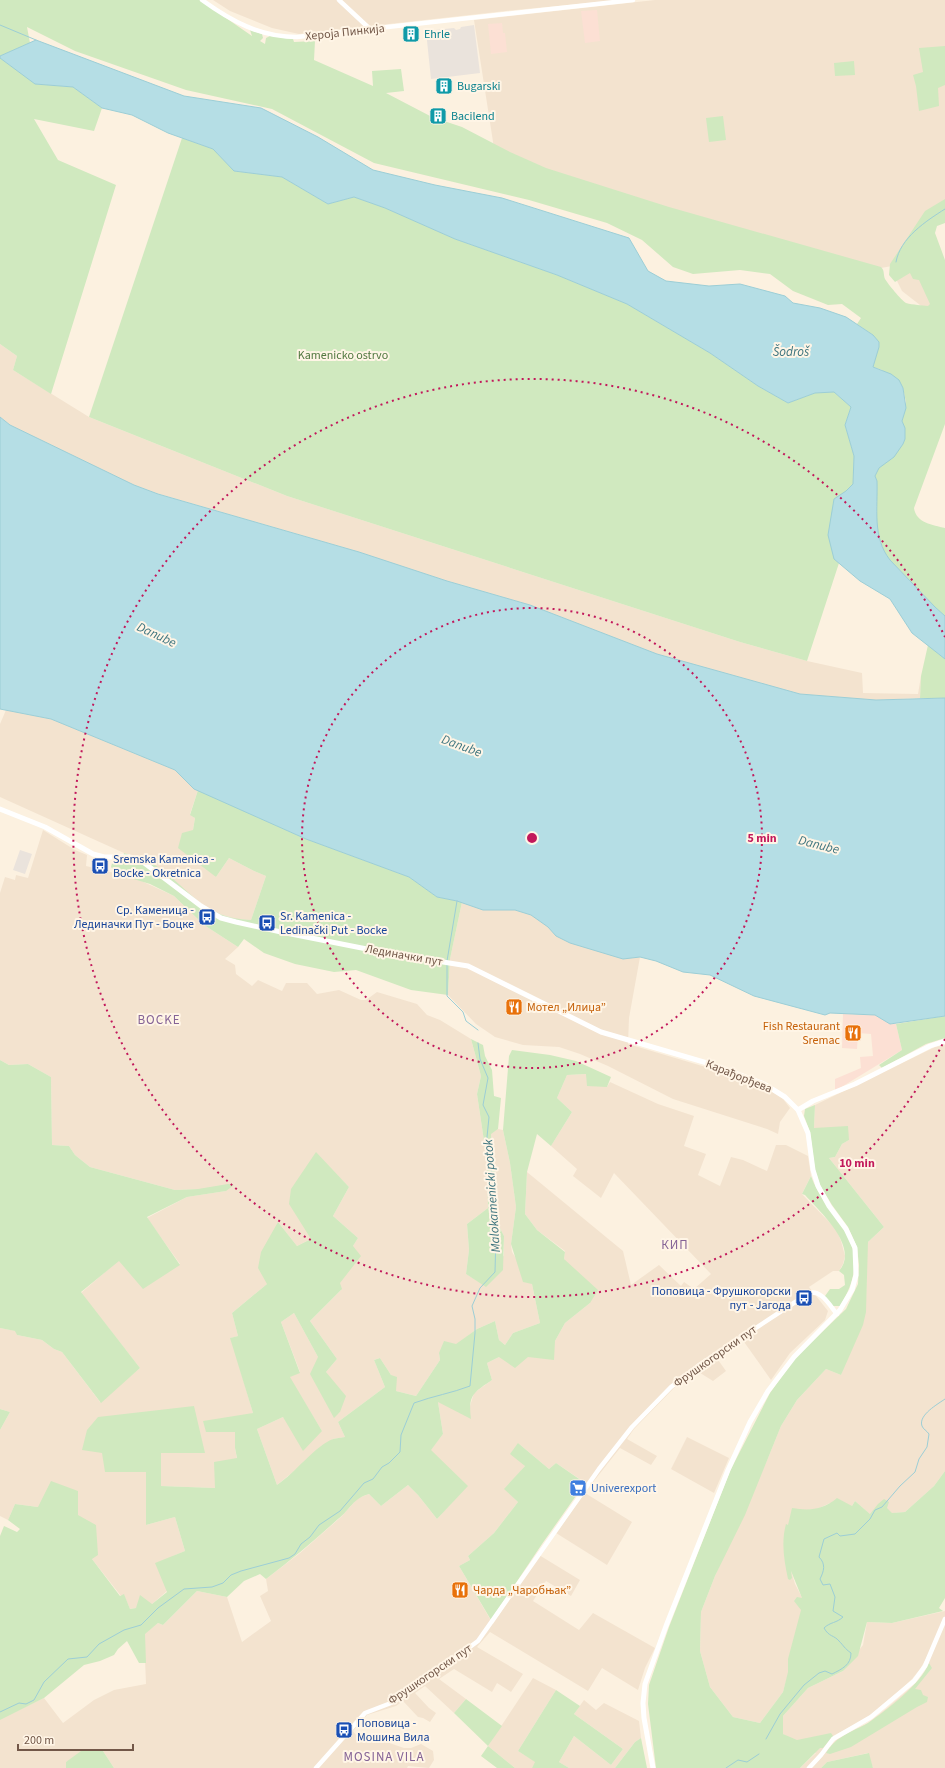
<svg xmlns="http://www.w3.org/2000/svg" width="945" height="1768" font-family="'Source Sans 3',sans-serif">
<style>
.residential{fill:#f3e3cf;fill-rule:evenodd}
.commercial{fill:#fce0d4}
.industrial{fill:#eae3dc}
.green{fill:#d0e9bf}
.water{fill:#b5dee5;stroke:#9cced6}
.lines{fill:none;stroke-linecap:round;stroke-linejoin:round}
.stream{stroke:#9cced6;stroke-width:1}
.tertiary{stroke:#fff;stroke-width:4.5}
.secondary{stroke:#fff;stroke-width:5}
.ring{fill:none;stroke:#c2185b;stroke-width:2;stroke-dasharray:2 4}
.labels{text-anchor:middle;stroke-width:4;stroke-linejoin:round;paint-order:stroke}
.street-label{font-size:12px;fill:#725748;stroke:#fff5e6}
.culture-label{font-size:12px;fill:#0d838f;stroke:#fff5e6;text-anchor:start}
.park-label{font-size:12px;fill:#517840;stroke:#fff5e6}
.transit-label{font-size:12px;fill:#164399;stroke:#fff5e6;text-anchor:start}
.food-label{font-size:12px;fill:#c56008;stroke:#fff5e6;text-anchor:start}
.shop-label{font-size:12px;fill:#366cbe;stroke:#fff5e6;text-anchor:start}
.water-label{font-size:13px;font-style:italic;fill:#3f757f;stroke:#fff5e6}
.neighbourhood-label{font-size:13px;letter-spacing:1px;fill:#856396;stroke:#fff5e6}
.centre{fill:#c2185b;stroke:#fff5e6;stroke-width:2}
.ring-label{font-size:12px;text-anchor:middle;font-weight:bold;fill:#c2185b;stroke:#fff5e6;stroke-width:4;stroke-linejoin:round;paint-order:stroke}
</style>
<rect width="100%" height="100%" fill="#fcf1e0"/>
<path class="residential" d="M213,0h407l-114,11 -207,23 -27,-6 -42,-17z
M655,0h290v213l-19,16 17,51 -14,32 -27,-21 -8,-16 -2,-9 -11,2 -321,-91 -66,-29 -20,-128z
M0,344l17,12 -4,14 76,47 198,79 453,146 67,19 55,12 1,20 55,1 3,-18 -1,22 -44,2 -76,-6 -69,-18 -74,-22 -127,-49 -83,-24 -88,-29 -200,-58 -25,-9 -124,-60 -10,-8z
M6,710l45,9 124,51 19,19 4,1 -8,24 5,4 -2,12 23,47 13,-19 25,13 12,5 -15,44 -15,-1 -20,-6 -15,-9 -55,-44 -22,-7 -124,-56v-73z
M43,830l32,20 12,5 -1,11 49,12 39,18 30,29 34,22 -13,12 10,6 1,9 16,12 6,-6 24,11 4,-8h21l10,11 22,-4 22,10h5l11,-8 40,12 10,11 13,5 31,19 10,37 -4,18 10,67 1,47 -21,16 2,26 -3,24 20,12 18,-31v-19l-6,-12 -3,-52 -3,-15 -1,-24 7,-4 5,1 7,33 6,44 -5,37 1,8 20,32 8,39 -27,10 -8,12 -6,-5 -4,-19 -18,8 -21,16 -17,8 1,7 -24,36 -20,-5 -5,-16 -11,-17 -6,2 11,27 -47,35 7,15 -12,2 -56,46 -20,-56 26,-12 39,14 -33,-54 11,-5 -19,-50 13,-9 24,44 16,60 6,-5 -14,-40 11,-13 -27,-38 31,-31 -2,-7 14,-37 5,-8 -25,-22 16,-29 -33,-34 -5,86 -14,7 -19,-24 -11,62 -35,29 6,23 -7,2 22,75 -47,19h29v16l2,11 -22,29 -54,-2 -1,-33 34,-47 -92,47 44,19v53l29,-8 10,34 -12,5 -6,35 -15,13 -16,4 -6,1 -6,-14 -3,1 -29,-37 -54,-52 -23,-3 -7,16 -8,-4v-86l10,-18 -10,-3v-81l16,3 1,4 25,5 12,9 8,3 38,50 40,-34 -59,-75 38,-33 61,4 -33,-46 40,-21 39,-6 -28,-2 -23,1 -85,-23 -15,-12 -6,-9 -17,-1 -1,-68 -23,-13 -19,1 -9,-5v-167l5,-16 10,3 1,-5 12,3z
M462,902l21,8h32l16,5 17,12 8,9 67,23 17,-2 -11,61 -1,26 118,35 21,9 16,11 7,9 -10,14 -2,12 -11,-5 -94,-30 -65,-33 -28,-12 -21,-7 -36,-2 -28,-8 -19,-13 -28,-29 2,-36z
M945,1045v426l-11,15 -29,26 -34,3 -16,-14 -3,5 -22,-3 -13,6 -10,1 -18,54 6,20 12,23 -24,85 -23,31 -27,-6 -23,-30 -10,-36 1,-39 14,-36 53,-118 13,-32 16,-26 29,-31 15,6 25,-74 1,-52 1,-7 16,-15 -55,-69 6,-1 7,-13 7,-4 -35,-12 1,-23 120,-58z
M586,1074l21,13 3,-5 48,22 36,12 -10,30 22,8 -8,21 22,11 11,-29 12,3 24,11 9,-26h10l22,11 3,20 -9,18 34,35 5,12 4,15 -2,8 -4,7h-6l-24,16 19,24 -3,9 -35,33 -19,27 -29,-41 -26,18 10,14 -13,10 -16,-10 -23,17 -40,41 -7,10 30,17 -6,9 -31,-17 -30,38 -34,-23 -7,6 -31,-26 7,23 -20,23 13,13 -24,31 -26,23 2,4 -11,6 34,58 46,-69 41,25 -9,16 -25,-15 -13,20 46,29 14,-17 62,35 -10,20 -7,22 -36,-22 -14,23 -98,-59 -13,15 46,27 -12,18 -14,-9 -5,9 -38,-23 -15,10 27,20 -12,14 -29,-27 -10,7 14,15 7,5 -6,9 -7,-4 -5,-1 -15,-16 -7,5 -29,9 -14,16 3,4 7,-1 41,14h7l10,-4 12,7 1,9 -5,8 -21,-2 -1,2h-293l-11,-17 -37,11v6h-66v-49l44,-21 19,25 31,-23 20,-10 32,-6 -2,-50 14,-11 5,2 34,-34 30,6 15,45 29,-21 -11,-25 8,-5 -2,-12 34,-26 41,-36 17,-19 11,-4 12,12 27,-21 10,10 19,24 30,-33 -37,-36 13,-16 -5,-32 32,4 4,-13 18,-13 -5,-17 12,-6h29l27,-16 10,-18 25,-20 -26,-44 1,-8 -28,-21 -12,-16 2,-42 96,79 8,34 28,-20 22,21 3,-4 10,7 17,-15 -97,-101 -13,25 -28,-22 4,-7 -26,-23 21,-34 -15,-14 10,-23z
M687,1437l42,21 -15,35 -43,-24z
M585,1493l47,29 -25,43 -51,-32z
M945,1611v157h-72l-5,-15 -41,9 -6,6h-21l16,-15 -33,-19v-18l25,-28 35,-17 20,-26 4,-23 25,1zM927,1657l2,6 -4,9 -9,11 -29,25 -19,15 -30,15 -8,9 -6,1 9,-12 32,-17 20,-15 27,-25 8,-10z
M533,1678l23,12 -38,61 18,11 -4,6h-17l-27,-22z
M584,1700l12,10 8,-7 35,18 2,17 -6,4 -20,26h-46l-10,-6 15,-26 37,29 12,-16 -49,-35z"/>
<path class="commercial" d="M597,10l3,31 -15,2 -4,-32z
M502,23l1,10h2l2,19 -16,2 -3,-30z
M843,1014l32,1 15,9h6l6,26 -67,41v-12l26,-11 -1,-11 13,-1 -2,-22 -13,-1 -1,16 -15,-1z"/>
<path class="industrial" d="M474,25l6,48 -49,6 -5,-48 28,-3 2,2 4,-1 1,-2z
M20,850l12,4 -7,20 -12,-4z"/>
<path class="green" d="M0,0h200l52,36 -2,-6 12,4 1,4 -3,3 5,3 1,-6 4,-2 23,3 1,3 21,-1 -1,19 59,26 -1,-15 29,-2 3,22 -18,2 46,24 30,10 48,25 36,16 123,39 212,60c4,4 2,7 4,12 3,5 16,21 21,24 7,2 16,2 22,3l2,-2 -11,-24 -6,-1 -3,-6 -15,9 -6,-7 1,-11 35,-53 20,-12v24l-8,3 -2,7 10,27v164l-31,84c2,15 19,17 31,20v88l-10,-9 -45,-47c-18,-23 -12,-52 -13,-79l-2,-5 3,-8 13,-9 12,-15 2,-5 -1,-13 -2,-5 4,-19 -3,-14 -21,-18 -9,-3 6,-23 -6,-9 -16,-11 4,-6 -19,-14 -14,1 -35,-14 -23,-17 -30,-4 -47,4 -20,-7 -31,-27 -35,-17 -78,-23 -155,-37 -102,-54 -86,-19 -111,-39 -48,-24 3,16 -30,13z
M945,46v39l-7,3 1,18 -20,5 -3,-25 -3,-11 10,-3 -4,-24z
M0,58l36,26 37,3 29,21 -8,23 -60,-12 24,41 58,25 -65,209 -38,-24 4,-14 -17,-12z
M854,61l1,14 -20,1 -1,-13z
M723,116l3,24 -17,2 -3,-24z
M182,138l31,11 21,22 48,6 46,27 26,-7 31,11 70,31 102,36 70,29 83,49 48,33 30,17 27,-10 19,-1 17,15 -6,18 9,31 -1,28 -7,7 -12,68 5,4 -32,98 -67,-19 -453,-146 -198,-79z
M928,645l17,14v39h-25l1,-22z
M198,790l108,49 103,38 28,20 25,5 -12,57 -2,36 -37,-5 -55,-20 -22,2 -39,-8 -31,-11 -20,-14 -6,8 -34,-22 -30,-29 -24,-12 -33,-10 -6,-7 2,-8 10,-1 1,-5c12,4 24,7 34,14 35,25 45,51 93,53l15,-44 -12,-5 -25,-13 -13,19 -38,-29 4,-15 11,-3 2,-12 -5,-3z
M945,1016v22l-19,6 -44,24 -3,-3 23,-15 -6,-26z
M471,1039l12,6 2,11 7,14 2,26 7,2 -3,31 -7,5 1,23 3,15 3,52 6,12 -1,34 -17,17 -20,-13 3,-24 -2,-26 21,-16 -1,-47 -10,-67 4,-18z
M512,1050l38,5 26,6 35,16 -4,10 -20,-1 -1,-12 -19,1 -10,23 15,14 -21,34 -14,-12 -10,38 -2,42 12,16 28,22 -1,7 34,31 -8,13 -25,20 -10,18 -1,19 -26,-3 -13,11 -16,-11 -12,6 5,17c-19,13 -24,15 -21,39l-33,-17 5,32 -12,16 37,36 -31,33 -19,-24 -10,-10 -27,21 -12,-12c-17,5 -18,15 -31,25 -23,21 -47,41 -72,60l-6,-5 -16,7 -17,16 -30,-6 -34,34 -5,-2 -13,11 1,29h-7l-12,-22 -9,8 -4,6 -14,6 -16,4 -40,33 -44,22v-184l4,-10 13,6 3,-3 -12,-9 7,-16 23,3 13,-26 27,10v24l18,10 2,30 -6,4 28,37 4,-2 6,15 6,-1 4,-13 12,9 15,-12 -12,-29 30,-12 -10,-34 -29,8v-53h-41l-3,-19 -20,-3 5,-20 11,-13 96,-11 11,47h-44v33l54,2 -1,-26 23,-4 -2,-10v-16h-29l-3,-11 50,-8 -23,-75 8,-2 -6,-23 35,-29 -9,-16 3,-16 17,-30 19,24 14,-7 -22,-35 2,-15 25,-37 33,35 -16,29 25,22 -5,8 8,10 -21,27 2,6 -32,32 27,38 -11,13 20,24 -6,16 -6,6 -24,-44 8,-17 -24,-44 -13,9 19,51 -10,4 32,54 -19,20 -20,-34 -26,12 20,56c18,-12 38,-39 56,-46 3,-1 8,-1 12,-2l-7,-15 47,-35 -11,-27 6,-2 11,17 6,2 -1,14 20,5 24,-36 -1,-7 5,-12 12,3 21,-15 18,-8 4,19 6,5 8,-12 27,-10 -8,-39 -9,-2 -12,-38 5,-37 -6,-44 -7,-33 6,-74z
M0,1060l9,5 19,-1 23,13 1,68 17,1 6,9 15,12 85,23 23,-1 30,-5 6,1 -8,6 -39,6 -40,20 33,48 -37,24 -24,-28 -38,31 59,76 -39,35 -39,-51 -8,-3 -12,-9 -25,-5 -2,-4 -15,-3z
M815,1105l-1,23 34,-2 1,14 -7,4 -7,13 -6,1 55,69 -16,15 -2,70 -3,13 -22,50 -15,-6 -29,31 -16,26 -36,89 -30,61 -14,36 -1,39 10,36 23,30 27,6 23,-31 5,-20v-13l13,-49 -7,-9 3,-4 5,1 -11,-27 1,7 -2,2 -2,-1c-4,-19 -7,-37 -2,-55l2,1 4,-17c17,3 31,2 45,-10l15,8 3,-5 15,13 8,-10 6,-5 5,3 -2,6 5,5 13,-1 29,-26 11,-15v127l-6,10 4,3 -51,12 -25,-1 -9,34 -15,15 -35,17 -25,28v18l14,6 34,-7 2,3 -10,12h-3l-20,20h-144l-8,-64 1,-19 20,-58 61,-156 40,-78 25,-35 51,-49 12,-25 1,-19 -2,-18 -9,-20 -16,-22 -12,-20 -5,-15 -5,-38 -6,-16 1,-7z
M811,1176c7,20 21,34 32,52 18,27 13,52 -3,78h-7l-8,-8v-2l5,-7h9l6,-4 -1,-10 -5,-4c21,-24 -19,-59 -34,-76l-3,-1z
M0,1409l10,3 -10,18z
M518,1443l31,26 7,-6 29,20 -43,61 -51,76 -32,-54 11,-6 -2,-4 26,-23 24,-31 -14,-13 21,-23 -15,-12z
M929,1663l3,5 -17,21 6,1 2,5 5,2 -1,5 -10,5 -66,40 -21,7 -4,-1c10,-17 26,-21 42,-30 19,-13 53,-39 61,-60z
M556,1690l24,16 -6,8 49,35 -12,16 -37,-29 -15,26 10,6h-37l3,-6 -17,-11z
M466,1699l36,27 -14,20 27,22h-18l-16,-12 7,-10 -34,-33z
M641,1738l6,30h-32l20,-26z
M81,1751h22l11,17h-48v-6z
M869,1753l4,15h-52l6,-6z"/>
<path class="water" d="M36,40l148,56 77,12 57,29 55,33 62,15 67,13 127,40 19,33 18,10 43,5 31,-2 45,12 8,7 27,5 26,9 27,18 6,7v5l-6,20 18,7 8,6 4,8 3,20 -4,13 3,7v11l-2,5 -9,13 -15,11 -4,8 2,5c1,27 -5,56 13,79l45,47 10,9v43l-33,-26 -22,-34 -30,-18 -26,-22 -6,-24 6,-36 12,-8 7,-7 1,-28 -9,-31 6,-18 -17,-15 -19,1 -27,10 -30,-17 -48,-33 -83,-49 -70,-29 -102,-36 -70,-31 -31,-11 -26,7 -46,-27 -48,-6 -21,-22 -45,-16 -36,-18 -30,-7 -29,-21 -38,-3 -35,-26v-2z
M0,417l10,8 124,60 24,9 201,58 88,29 83,24 127,49 143,40 76,6 69,-2v318l-55,8 -15,-9 -45,-2 -5,2 -71,-19 -44,-21 -27,-3 -27,-11 -16,-4 -17,2 -53,-16 -14,-7 -8,-9 -17,-12 -16,-5h-32l-26,-9 -20,-4 -28,-20 -103,-38 -112,-50 -19,-19 -124,-51 -51,-10z"/>
<g class="lines">
<path class="stream" d="M0,25l36,15
M896,262c4,-24 30,-41 49,-53
M447,961l10,-60
M447,964v32l16,16 3,9 12,9
M0,1712l19,-9 7,1 8,-4 10,-18 24,-23 19,-2 12,-13 25,-14 17,-5 17,-17 26,-19 28,-2 11,-4 8,-8 10,-4 48,-13 6,-4 6,-10 9,-7 9,-12 21,-14 24,-28 9,-4 9,-12 7,-4 11,-11 1,-17 13,-32c19,-7 38,-10 56,-17l5,-53v-14l-3,-13 8,-18 15,-16 1,-39 -5,-69 -5,-17 3,-30 -6,-12 5,-27 -8,-19 -2,-16
M766,1739l14,-25 24,-29 15,-12 6,-2 7,3c10,-5 19,-9 19,-21 -7,-5 -7,-7 -12,-12 -5,-6 -10,-4 -15,-13 6,-6 13,-5 19,-11l-10,-6 2,-14 -5,-13 -7,1 -3,-6c4,-8 6,-15 -1,-22l5,-18 13,-6 3,3 15,-2 15,-15 5,-9 7,-3 18,-21 15,-14 4,-13 8,-12 2,-13c-2,-3 -6,-5 -7,-8 -4,-11 16,-22 23,-27
M726,1768l12,-8 9,2 12,-8"/>
<path class="tertiary" d="M202,0c29,21 58,37 95,37l336,-37
M339,0l31,29
M316,1768l49,-55 26,-10 12,-7 75,-55 121,-172 33,-42 39,-40 27,-21 111,-73c12,-4 21,13 28,21
M809,1768l12,-13 12,-16 38,-22 43,-36 11,-15 20,-47"/>
<path class="secondary" d="M0,809l45,18 48,27 11,3h25l10,2 62,47 20,12 15,4 45,10 106,21 81,13 133,66 113,33 50,19 21,13 13,13 10,23 5,37 5,16 11,20 17,23 9,19 1,27 -4,15 -12,20 -46,47 -26,34 -18,31 -22,48 -62,156 -21,58 -2,19 1,15 9,50
M798,1110l15,-9 42,-17 75,-38 15,-5"/>
</g>
<g class="ring">
<circle cx="532" cy="838" r="230"/>
<path d="M945 1039A459 459 0 1 1 945 637"/>
</g>
<defs>
<g id="building-square" transform="scale(0.9)"><rect x="-9" y="-9" width="18" height="18" rx="4" fill="#0f9aa8" stroke="#fff5e6"/><path d="M-4-6H4V6H1V3H-1V6H-4ZM-2.5-4.3h1.7v1.8h-1.7ZM.8-4.3h1.7v1.8H.8ZM-2.5-1h1.7V.8h-1.7ZM.8-1h1.7V.8H.8Z" fill="#fff"/></g>
<g id="bus-square" transform="scale(0.9)"><rect x="-9" y="-9" width="18" height="18" rx="4" fill="#1a4fb4" stroke="#fff5e6"/><path d="M-5-6H5V4H4V6H2V4H-2V6H-4V4H-5ZM-3.5-4V0h7V-4ZM-3.5 1.2v1.5H-2V1.2ZM2 1.2v1.5H3.5V1.2Z" fill="#fff"/></g>
<g id="restaurant-square" transform="scale(0.9)"><rect x="-9" y="-9" width="18" height="18" rx="4" fill="#e8710a" stroke="#fff5e6"/><path d="M-5-6h1v4h1v-4h1v4h1v-4h1v5L-1.5 .5V6h-2V.5L-5-1ZM5-6V6H3V1.5H1.5Q1.5-4 5-6Z" fill="#fff"/></g>
<g id="supermarket-square" transform="scale(0.9)"><rect x="-9" y="-9" width="18" height="18" rx="4" fill="#3f7fe0" stroke="#fff5e6"/><path d="M-6-5.5h2.5l.6 2H6L4.5 2H-2.5L-4.4-4H-6ZM-1.5 3.2a1.3 1.3 0 1 0 .1 0ZM3 3.2a1.3 1.3 0 1 0 .1 0Z" fill="#fff"/></g>
</defs>
<g fill-rule="evenodd">
<use href="#building-square" x="411" y="34"/>
<use href="#building-square" x="444" y="86"/>
<use href="#building-square" x="438" y="116"/>
<use href="#bus-square" x="100" y="866"/>
<use href="#bus-square" x="207" y="917"/>
<use href="#bus-square" x="267" y="923"/>
<use href="#restaurant-square" x="514" y="1007"/>
<use href="#restaurant-square" x="853" y="1033"/>
<use href="#bus-square" x="804" y="1298"/>
<use href="#supermarket-square" x="578" y="1488"/>
<use href="#restaurant-square" x="460" y="1590"/>
<use href="#bus-square" x="344" y="1730"/>
</g>
<g class="labels">
<g class="street-label">
<text transform="translate(345 32) rotate(-6)" y="4">Хероја Пинкија</text>
<text transform="translate(404 955) rotate(10)" y="4">Лединачки пут</text>
<text transform="translate(739 1076) rotate(22)" y="4">Карађорђева</text>
<text transform="translate(715 1356) rotate(-35)" y="4">Фрушкогорски пут</text>
<text transform="translate(430 1674) rotate(-34)" y="4">Фрушкогорски пут</text>
</g>
<g class="culture-label">
<text x="424" y="38">Ehrle</text>
<text x="457" y="90">Bugarski</text>
<text x="451" y="120">Bacilend</text>
</g>
<g class="park-label">
<text x="343" y="359">Kamenicko ostrvo</text>
</g>
<g class="transit-label">
<text x="113" y="863">Sremska Kamenica -<tspan x="113" dy="14">Bocke - Okretnica</tspan></text>
<text x="194" y="914" text-anchor="end">Ср. Каменица -<tspan x="194" dy="14">Лединачки Пут - Боцке</tspan></text>
<text x="280" y="920">Sr. Kamenica -<tspan x="280" dy="14">Ledinački Put - Bocke</tspan></text>
<text x="791" y="1295" text-anchor="end">Поповица - Фрушкогорски<tspan x="791" dy="14">пут - Јагода</tspan></text>
<text x="357" y="1727">Поповица -<tspan x="357" dy="14">Мошина Вила</tspan></text>
</g>
<g class="food-label">
<text x="527" y="1011">Мотел „Илиџа”</text>
<text x="840" y="1030" text-anchor="end">Fish Restaurant<tspan x="840" dy="14">Sremac</tspan></text>
<text x="473" y="1594">Чарда „Чаробњак”</text>
</g>
<g class="shop-label">
<text x="591" y="1492">Univerexport</text>
</g>
<g class="water-label">
<text x="791" y="356">Šodroš</text>
<text transform="translate(157 634) rotate(25)" y="5">Danube</text>
<text transform="translate(462 745) rotate(20)" y="5">Danube</text>
<text transform="translate(819 844) rotate(14)" y="5">Danube</text>
<text transform="translate(491 1196) rotate(-94)" y="5">Malokamenicki potok</text>
</g>
<g class="neighbourhood-label">
<text x="159" y="1024">BOCKE</text>
<text x="675" y="1249">КИП</text>
<text x="384" y="1761">MOSINA VILA</text>
</g>
</g>
<circle cx="532" cy="838" r="6" class="centre"/>
<g class="ring-label">
<text x="762" y="842">5 min</text>
<text x="857" y="1167">10 min</text>
</g>
<path d="M18 1744v6h115v-6" fill="none" stroke="#725748" stroke-width="2"/>
<text x="24" y="1744" font-size="12" fill="#725748" stroke="#fff5e6" stroke-width="3" paint-order="stroke">200 m</text>
</svg>
